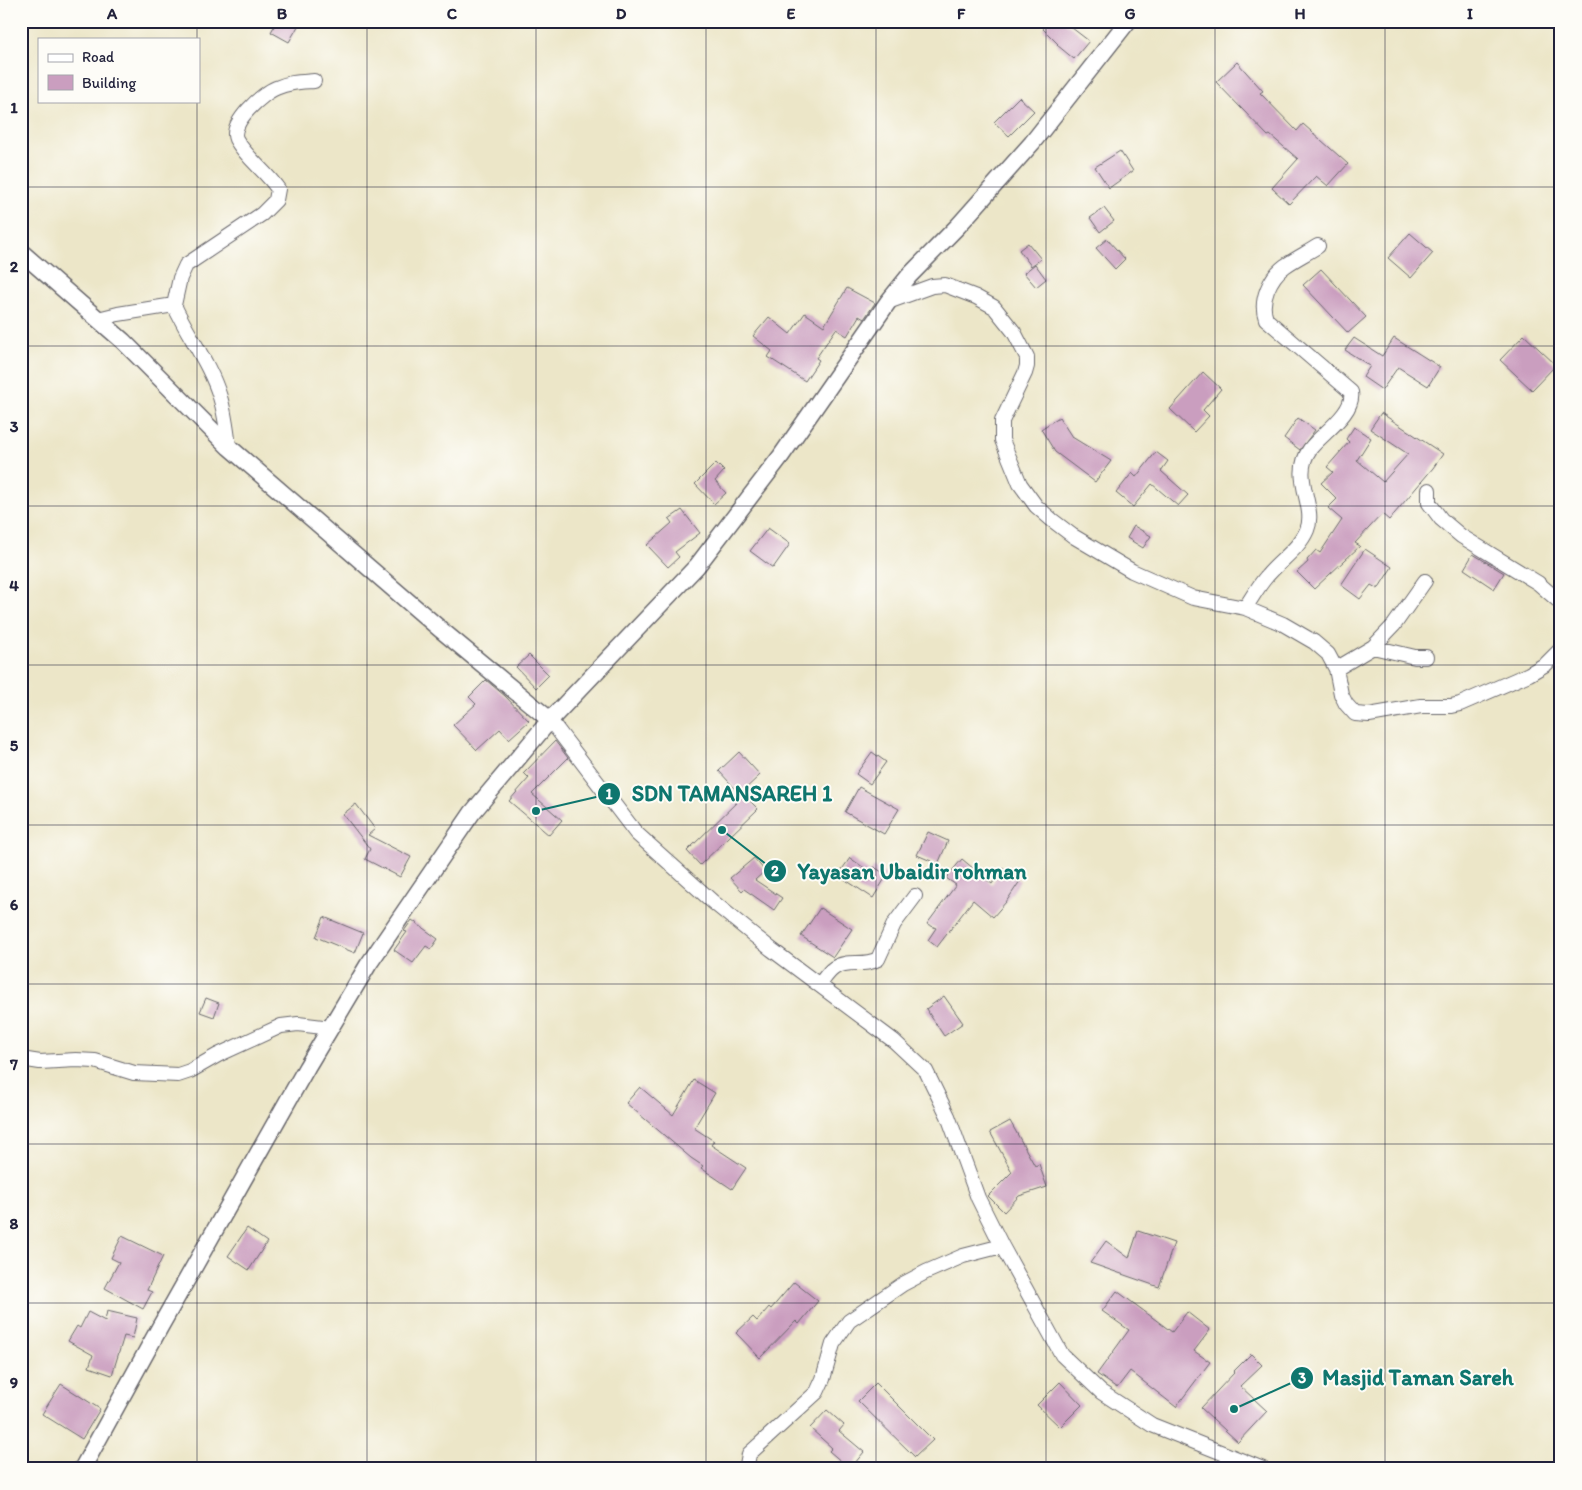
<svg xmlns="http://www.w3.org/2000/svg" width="1582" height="1490" font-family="Itim,sans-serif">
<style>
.building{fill:#ca9ebf}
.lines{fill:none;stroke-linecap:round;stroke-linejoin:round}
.minor-casing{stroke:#69676c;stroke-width:16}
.tertiary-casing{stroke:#69676c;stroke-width:19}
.minor{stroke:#fff;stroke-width:14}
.tertiary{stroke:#fff;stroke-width:16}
.grid{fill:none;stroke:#22223b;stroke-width:1;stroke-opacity:0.55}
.leader{fill:none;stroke:#0f766e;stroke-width:2}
.callout-dot{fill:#0f766e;stroke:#fdfcf7;stroke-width:2}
.mark-label{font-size:15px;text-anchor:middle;font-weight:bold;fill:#fff}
.callout-label{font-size:22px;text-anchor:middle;font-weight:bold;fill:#0f766e;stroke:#fdfcf7;stroke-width:4;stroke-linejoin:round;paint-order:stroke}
.neatline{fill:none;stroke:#22223b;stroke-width:2}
.grid-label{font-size:16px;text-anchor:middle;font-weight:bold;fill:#22223b}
</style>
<rect width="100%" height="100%" fill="#fdfcf7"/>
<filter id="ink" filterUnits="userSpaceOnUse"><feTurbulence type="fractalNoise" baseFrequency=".02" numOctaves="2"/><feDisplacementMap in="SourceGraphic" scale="10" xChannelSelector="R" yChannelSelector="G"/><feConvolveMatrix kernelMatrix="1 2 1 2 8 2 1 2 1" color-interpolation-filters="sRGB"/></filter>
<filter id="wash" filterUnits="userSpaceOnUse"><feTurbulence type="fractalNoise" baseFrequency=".0096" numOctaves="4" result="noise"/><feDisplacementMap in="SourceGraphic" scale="20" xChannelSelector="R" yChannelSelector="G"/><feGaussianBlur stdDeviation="1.12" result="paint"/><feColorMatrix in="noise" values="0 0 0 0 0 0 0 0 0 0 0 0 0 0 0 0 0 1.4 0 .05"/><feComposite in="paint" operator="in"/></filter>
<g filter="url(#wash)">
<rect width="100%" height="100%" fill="#ece6c8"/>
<g id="blocks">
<path class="building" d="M277,21h24l-12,21 -18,-10z
M1051,21h12l26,20 -15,18 -17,-14 1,-1 -15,-15z
M1237,62l26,29 -3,2 37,38 6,-7 45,40 -20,22 -12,-10 -27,28 -17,-16 26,-29 -28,-24 -2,1 -52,-54z
M1019,97l15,14 -25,25 -15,-14z
M1120,151l13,20 -24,17 -14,-21z
M1104,208l10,13 -14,11 -10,-14z
M1410,233l23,20 -22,25 -23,-20z
M1107,239l18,20 -10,10 -19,-21z
M1028,243l13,16 -10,7 -12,-16z
M1035,264l11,15 -10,8 -12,-14z
M1321,269l45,48 -18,16 -45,-48z
M847,288l28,15 -11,16 -5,-3 -12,20 -11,-7 -20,29 3,2 -14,21 -37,-24 4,-6 -19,-15 16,-19 21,17 15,-21 19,13z
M1524,335l32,30 -24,25 -32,-30z
M1354,338l28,18 12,-18 46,29 -12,19 -30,-19 -16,23 -19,-13 7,-11 -25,-16z
M1203,372l18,17 -18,21 6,6 -15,16 -24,-23z
M1381,413l62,41 -10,14 -44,52 -7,-6 -27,29 5,3 -46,43 -17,-17 11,-10 -1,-2 9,-10 4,3 22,-33 -14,-12 9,-9 -16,-16 12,-11 -6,-5 22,-25 -3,-3 8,-12 17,11 -14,22 26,22 25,-28 -38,-25z
M1059,417l13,20 39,24 -16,21 -40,-30 -14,-23z
M1298,418l17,12 -15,20 -16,-12z
M1156,452l12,9 -7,10 27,24 -10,11 -26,-22 -19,23 -17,-14 16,-20 4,4z
M716,463l8,8 -9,10 11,12 -12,11 -19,-20z
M682,510l18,23 -25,19 4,5 -11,10 -21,-22 25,-22 -3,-4z
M1134,526l17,10 -8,12 -16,-10z
M768,528l22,16 -17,24 -23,-17z
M1365,549l27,18 -14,22 -7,-4 -11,14 -19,-14z
M1473,554l31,19 -10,16 -30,-20z
M529,655l20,20 -13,13 -20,-21z
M486,680l19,16 24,25 -20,18 -9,-10 -23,21 -24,-25 23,-21 -7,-7z
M555,741l13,17 -36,36 30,26 -13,15 -40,-34 20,-23 -5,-5z
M739,752l21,23 -20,19 -21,-23z
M872,752l14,10 -16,22 -14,-10z
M859,787l40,22 -15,25 -39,-22z
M744,795l14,14 -58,56 -13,-14z
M356,804l19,25 -7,6 43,22 -11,20 -35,-18 5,-10 -27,-35z
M928,832l20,9 -10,23 -21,-9z
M754,858l11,13 -10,9 27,18 -8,12 -30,-21 -2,2 -12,-13z
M850,858l20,14 4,-5 13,8 -14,23 -35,-23z
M962,859l30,25 10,-16 18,13 -14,21 -13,15 -20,-17 -36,47 -9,-7 8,-12 -9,-4 29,-39 -10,-7z
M820,908l32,21 -19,28 -32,-21z
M324,917l39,16 -8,20 -39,-16z
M412,920l26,19 -7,10 -5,-3 -13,17 -19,-13 13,-18 -3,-1z
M944,996l19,27 -19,13 -18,-27z
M206,998l13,5 -5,14 -14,-5z
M694,1080l21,13 -21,35 20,13 -3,4 35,23 -14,21 -31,-21 2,-2 -12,-8 -65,-55 14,-16 33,28z
M1010,1121l25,45 4,-2 8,23 -28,9 -15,16 -16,-16 24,-24 -22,-40z
M247,1228l20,14 -18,28 -21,-14z
M1138,1231l36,12 -15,44 -69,-24 16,-22 23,17z
M122,1236l41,20 -16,34 5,2 -9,17 -38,-21 14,-26 -8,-4z
M794,1282l24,19 -19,23 -3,-3 -36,37 -24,-25 17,-16 4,4 12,-14 2,2z
M1117,1291l55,41 15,-20 23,18 -16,21 16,11 -34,45 -46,-36 -13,17 -20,-14 32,-44 -27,-19z
M107,1311l30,7 -4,20 -9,-2 -12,39 -23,-8 4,-12 -25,-14 9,-15 3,2 8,-16 17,9z
M1251,1354l11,11 -22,21 27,25 -29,31 -37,-34 33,-35 -1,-1z
M1060,1382l22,23 -22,22 -23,-22z
M876,1383l57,57 -18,17 -57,-56z
M61,1384l39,25 -18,30 -40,-25z
M827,1410l17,15 -5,6 25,21 -14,17 -21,-18 3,-3 -22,-20z"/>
</g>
</g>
<g filter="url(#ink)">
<use href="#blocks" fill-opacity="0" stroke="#69676c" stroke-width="1"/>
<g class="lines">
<g class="minor-casing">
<path id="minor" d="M888,302l44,-16 13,-1 31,12 18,10 20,25 13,25v9l-2,7 -23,48v19l18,44 16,22 16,14 21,16 59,35 61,27 52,10 38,16 31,18 14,12 8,15 5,25 5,10 9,10 14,1 52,-9h30l9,-2 69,-30 17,-10 15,-15
M174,305c14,31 36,59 46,92 5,16 7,33 9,50
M98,319l20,-5 56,-9 6,-27 6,-13 76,-51 14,-14 2,-11c-12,-18 -32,-31 -42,-50 -7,-16 27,-46 40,-51 13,-6 25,-6 38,-7
M1429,490v13l12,16 20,17 77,47 23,20
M1245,608c7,-10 13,-22 22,-32 12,-15 32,-27 40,-46 10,-24 -17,-53 3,-81 11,-15 45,-36 41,-57l-85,-73c-7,-18 4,-42 19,-53 10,-7 22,-13 33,-20
M1373,647l42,10h11
M1336,669l37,-22 21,-22 31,-44
M550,720l86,113 77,69 58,47 123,92 32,30 22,45 30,82 24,48 60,109 39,37 51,33 111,44
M820,984c4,-5 8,-12 14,-16 13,-9 30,-1 44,-9l16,-35 21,-28
M21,1059l19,3 36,-2 19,1 39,12 44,2 12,-4 28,-16 63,-29 17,-2 33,4
M749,1469l-2,-4 2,-11 68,-62 6,-13 10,-35 16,-23 54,-37 23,-12 37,-16 39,-10"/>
</g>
<g class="tertiary-casing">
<path id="tertiary" d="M21,252l102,89 106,106 211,182 110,91
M82,1469l78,-142 147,-260 61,-102 104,-152 78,-93 147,-154 84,-110 107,-154 21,-26 49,-50 74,-83 96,-122"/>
</g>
<use href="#minor" class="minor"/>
<use href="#tertiary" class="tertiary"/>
</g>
</g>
<path class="grid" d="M197,21v18M367,21v1448M536,21v1448M706,21v1448M876,21v1448M1046,21v1448M1215,21v1448M1385,21v1448M197,101v1368M21,187h1540M21,346h1540M21,506h1540M21,665h1540M21,825h1540M21,984h1540M21,1144h1540M21,1303h1540"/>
<path class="leader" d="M536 811L609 794M722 830L775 871M1234 1409L1302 1378"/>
<g class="callout-dot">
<circle cx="536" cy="811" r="5"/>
<circle cx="722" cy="830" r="5"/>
<circle cx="1234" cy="1409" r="5"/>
<circle cx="609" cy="794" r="12"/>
<circle cx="775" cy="871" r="12"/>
<circle cx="1302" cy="1378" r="12"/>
</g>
<g class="mark-label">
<text x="609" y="799">1</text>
<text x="775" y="876">2</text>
<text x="1302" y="1383">3</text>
</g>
<g class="callout-label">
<text x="732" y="801">SDN TAMANSAREH 1</text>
<text x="912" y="879">Yayasan Ubaidir rohman</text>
<text x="1418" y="1385">Masjid Taman Sareh</text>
</g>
<rect width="1582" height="1490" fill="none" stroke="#fdfcf7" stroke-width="55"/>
<rect x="38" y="38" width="162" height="65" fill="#fdfcf7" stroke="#a5a5ac"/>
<rect x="48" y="54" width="25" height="8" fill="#ffffff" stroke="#a5a5ac"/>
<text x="82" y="62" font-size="15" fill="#22223b">Road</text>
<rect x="48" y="75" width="25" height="15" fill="#ca9ebf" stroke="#a5a5ac"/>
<text x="82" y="88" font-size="15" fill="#22223b">Building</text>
<rect x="28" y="28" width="1526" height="1434" class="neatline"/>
<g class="grid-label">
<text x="112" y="19">A</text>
<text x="282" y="19">B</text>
<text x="452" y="19">C</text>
<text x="621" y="19">D</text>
<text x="791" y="19">E</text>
<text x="961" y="19">F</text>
<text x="1130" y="19">G</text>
<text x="1300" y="19">H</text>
<text x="1470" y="19">I</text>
<text x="14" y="113">1</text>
<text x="14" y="272">2</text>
<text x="14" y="432">3</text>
<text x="14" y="591">4</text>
<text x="14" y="751">5</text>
<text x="14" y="910">6</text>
<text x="14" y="1070">7</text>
<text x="14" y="1229">8</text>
<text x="14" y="1388">9</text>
</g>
</svg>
